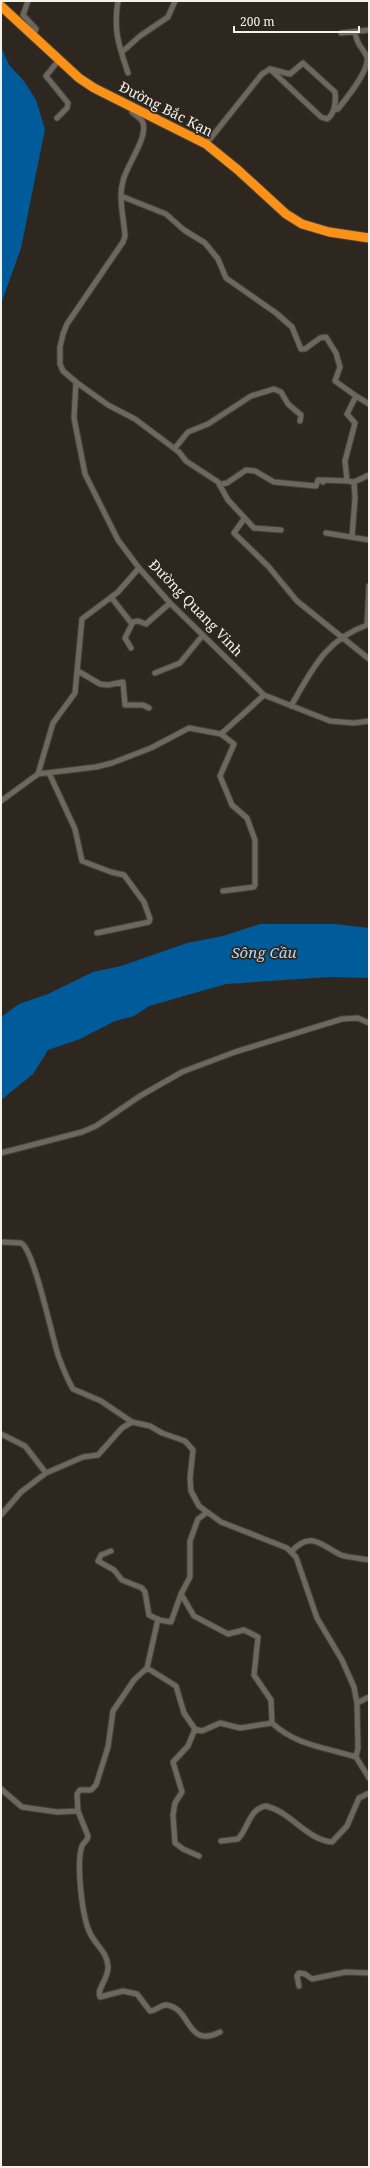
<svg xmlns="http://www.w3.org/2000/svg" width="370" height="2168" font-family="'Noto Serif',serif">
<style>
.water{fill:#005b9b}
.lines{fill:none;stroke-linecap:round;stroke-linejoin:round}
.street-casing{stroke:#46423a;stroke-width:7}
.highway-casing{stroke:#46423a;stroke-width:11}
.street{stroke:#6d675d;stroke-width:5}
.highway{stroke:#fb9117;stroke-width:9}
.labels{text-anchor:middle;stroke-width:3.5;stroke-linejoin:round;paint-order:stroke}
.street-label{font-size:14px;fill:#f4f1eb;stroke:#2d271f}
.water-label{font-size:15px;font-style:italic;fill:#b1d5f9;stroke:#2d271f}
</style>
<rect width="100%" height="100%" fill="#2d271f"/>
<path class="water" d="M1,47l8,18 15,16 12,19 9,29 -24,119 -20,56z
M260,924h75l34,4v50l-40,-1 -103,7 -77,22 -15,10 -19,5 -35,18 -32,11 -15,24 -32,26v-83l18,-13 29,-10 45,-22 28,-6 66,-23 36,-7z"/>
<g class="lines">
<g class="street-casing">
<path id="street" d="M28,1l-5,14 13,14 -3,7
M118,1c-5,29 1,45 10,72
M341,33l28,-3
M122,52l18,-16 28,-19 7,-16
M132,106v6c4,4 10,7 11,11 5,15 -17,43 -20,58 -5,17 1,38 2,55l-2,6 -56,82 -4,10 -3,13v17l3,7 13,11 -2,36 11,56 33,66 21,28 31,35 94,92 66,26 24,2 15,-2
M334,110l4,-1c8,-10 32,-39 29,-52 -4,-10 -10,-10 -12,-25
M57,118l10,-10 1,-5 -22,-27 12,-15
M206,144l56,-70 8,-5 20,5 13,-11 32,29c1,9 0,22 -8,27l-6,-2 -51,-48
M121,196l45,18 18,16 21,13 13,16 8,19 50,35 16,14 9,22h4l15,-11 6,-1 10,16 4,14 -5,14 21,15
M76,382l32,23 27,14 44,33 7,9 32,21 10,18 26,28 27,2
M369,404l-13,-8 -9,18 8,9 -10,38 2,20 7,1 15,-7
M175,448l13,-16 20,-8 43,-28 23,-7 7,3 7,12 13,11 -1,6
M323,482v-2l24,1
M221,484l6,-1 19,-13 9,1 19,11 42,4 2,-6h5
M244,519l-10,14 34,33 29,35 72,58
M326,533l43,7
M352,537l3,-39 -1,-16
M111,597l21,27
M131,648l-6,-10 8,-16 5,-1 8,3 24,-21
M78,671l22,13 8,1 15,-3 2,23h18l6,3
M155,673l25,-10 23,-28
M291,706c21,-36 34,-66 76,-81l2,-39
M221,734l13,10 -14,32 12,29 15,13 8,22v45l-1,2 -31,4
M49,773l26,56 7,32 29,11 13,3 20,27 6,17 -1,3 -52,11
M38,774l58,-7 16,-4 39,-15 38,-20 32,6 43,-39
M1,801l37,-27 15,-51 22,-30 7,-74 36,-27 21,-24
M1,1153l81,-21 14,-6 44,-30 42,-24 53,-20 107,-33 16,-1 11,5
M1,1242l20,1c13,6 31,94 37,112 4,11 9,24 15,34l28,12 31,21 18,4 12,7 23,8 8,9 -3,28 1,13 8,15 22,16 66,26 9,9 21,61 25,42 12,27 3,16 1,45 -2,9
M1,1434l24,12 21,27
M1,1515l20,-23 25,-19 37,-16 15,-2 24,-27 10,-6
M111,1551l-10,4 -3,6 16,9 8,10 20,8 3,4 4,23 10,5 12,2 10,-28 9,-17v-36l8,-22 8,-6
M292,1551c19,-21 30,-5 49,4 9,3 19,3 28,5
M181,1594l13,22 34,18 16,-4 14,7 -4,38 17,25 1,23
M158,1619l-11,49 -13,12 -21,31 -5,36 -12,38 -5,5h-11l-3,4 1,17 10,25c0,5 -4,5 -6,10 -6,17 0,68 7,85 5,13 18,20 19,35 1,13 -12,23 -8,31l23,-6 14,3 13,17c6,0 11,-7 17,-6 25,4 19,44 53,27
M147,1668l29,18 8,27 11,16 -7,17 -15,16 9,30 -7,11 -2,12 2,28 8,6 16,7
M357,1703l12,-6
M195,1729l7,2 18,-8 20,5 32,-5c25,23 53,24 84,34l13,21
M1,1789l21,18 35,5 21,-1
M221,1841l17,-2c11,-12 11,-30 28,-33 25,6 41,34 66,36l15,-16 12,-28 10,-5
M299,1986l-2,-10 2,-3 6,1 7,5 34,-7 23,1"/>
</g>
<g class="highway-casing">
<path id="highway" d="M1,6l78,72 15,10 112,56 32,26 48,44 16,10 27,8 40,6"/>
</g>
<use href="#street" class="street"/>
<use href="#highway" class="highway"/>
</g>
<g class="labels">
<g class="street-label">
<text transform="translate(166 109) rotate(27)" y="5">Đường Bắc Kạn</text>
<text transform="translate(196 608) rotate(46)" y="5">Đường Quang Vinh</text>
</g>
<g class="water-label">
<text x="264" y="958">Sông Cầu</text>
</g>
</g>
<rect width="370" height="2168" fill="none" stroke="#f4f1eb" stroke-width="4"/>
<path d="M234 26v6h125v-6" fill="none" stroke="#f4f1eb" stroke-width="2"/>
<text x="240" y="26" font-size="12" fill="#f4f1eb" stroke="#2d271f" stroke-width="3" paint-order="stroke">200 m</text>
</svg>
